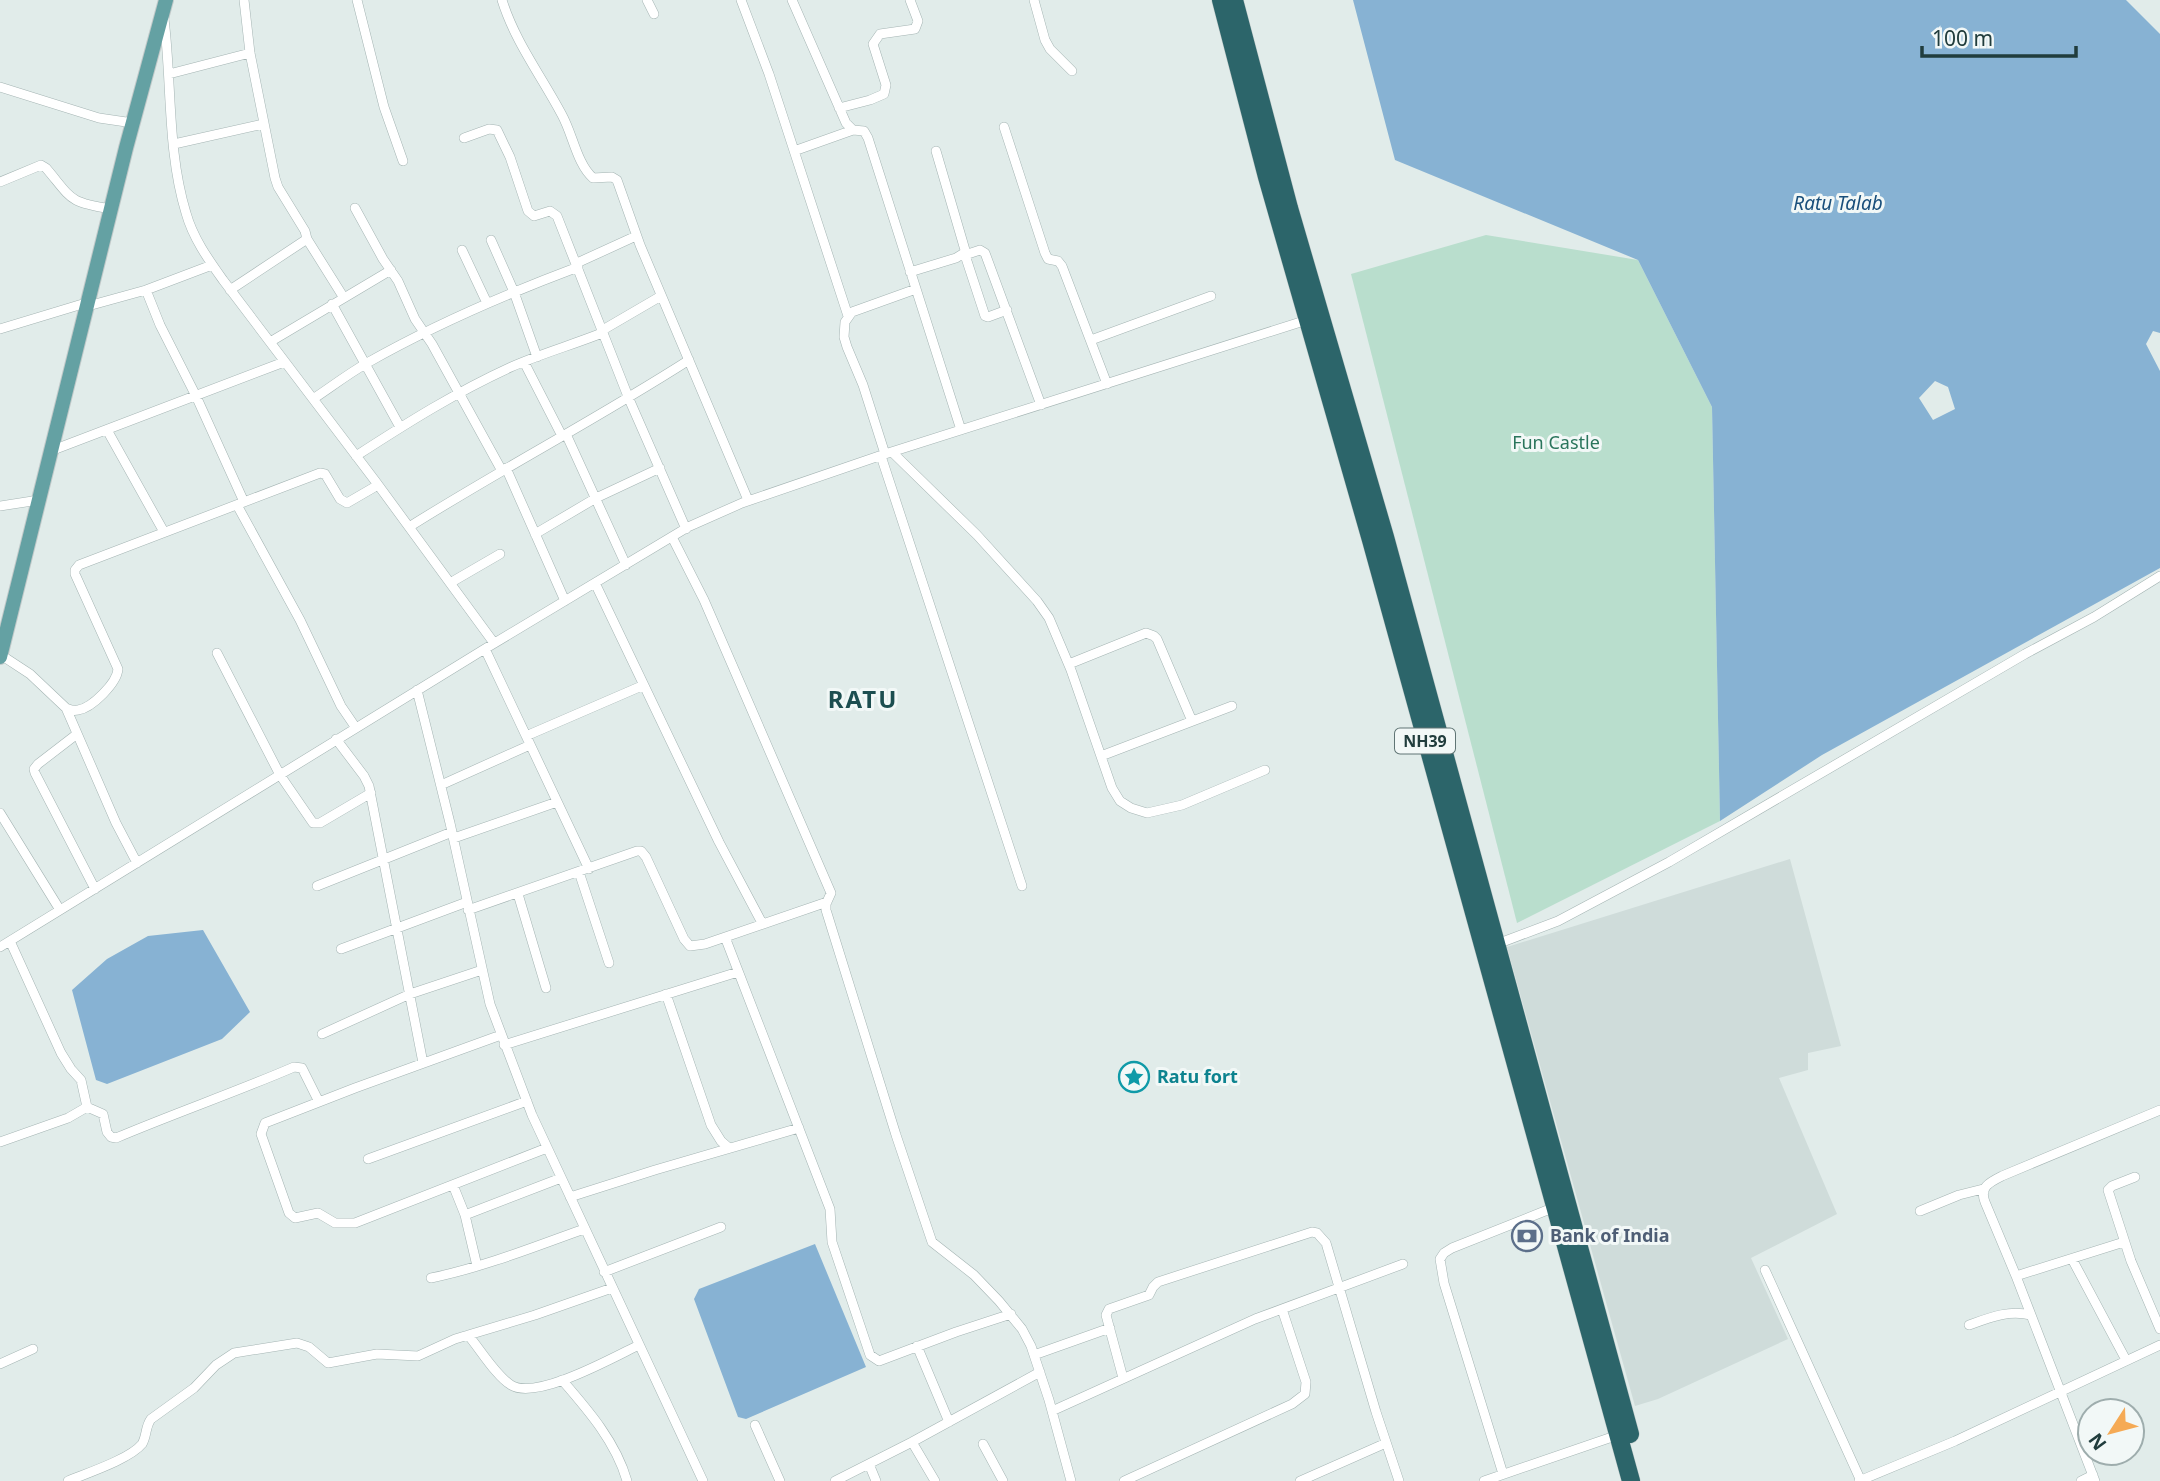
<svg xmlns="http://www.w3.org/2000/svg" width="2160" height="1481" viewBox="0 0 2160 1481" font-family="'Noto Sans',sans-serif">
	<rect width="100%" height="100%" fill="#e1ecea"/>
	<!-- built -->
	<path fill="#cfdcda" d="M 1790,859 L 1841,1046 L 1808,1053 L 1808,1070 L 1779,1078 L 1837,1214 L 1751,1258 L 1788,1339 L 1658,1399 L 1635,1406 L 1507,947 Z"/>
	<!-- green -->
	<path fill="#b9decd" d="M 1486,235 L 1638,260 L 1712,407 L 1720,821 L 1517,923 L 1351,274 Z"/>
	<!-- water -->
	<path fill="#87b2d3" fill-rule="evenodd" d="M 1353,0 L 2126,0 L 2160,34 L 2160,333 L 2153,331 L 2146,344 L 2160,371 L 2160,568 L 1822,755 L 1720,821 L 1712,407 L 1638,260 L 1395,160 ZM 1935,381 L 1948,387 L 1955,409 L 1933,420 L 1919,398 Z
		M 203,930 L 250,1012 L 222,1039 L 107,1084 L 96,1080 L 72,990 L 107,959 L 148,936 Z
		M 815,1244 L 866,1367 L 746,1419 L 738,1417 L 694,1299 L 699,1289 Z"/>
	<g fill="none" stroke-linecap="round" stroke-linejoin="round">
		<!-- street casing -->
		<g stroke="#a4b4b3" stroke-width="10">
			<path id="street" d="M 357,0 L 384,107 L 403,161
				M 502,0 C 515,42 542,77 562,115 C 573,135 577,164 593,178 L 612,177 L 617,180 L 640,245 L 748,500
				M 647,0 L 654,14
				M 741,0 L 769,74 L 848,316
				M 792,0 L 846,123 L 853,130 L 864,131 L 868,138 L 961,430
				M 1034,0 L 1045,40 L 1050,49 L 1072,71
				M 164,19 C 172,83 167,151 186,213 C 193,238 208,259 223,280 L 376,482 L 494,643
				M 169,74 L 250,53
				M 0,87 L 99,118 L 133,123
				M 839,108 L 870,100 L 884,94 L 886,85 L 873,44 L 880,34 L 915,29 L 918,21 L 910,0
				M 1004,127 L 1045,253 L 1048,259 L 1058,261 L 1062,266 L 1107,384
				M 464,138 L 489,129 L 497,130 L 510,157 L 528,211 L 534,216 L 550,211 L 557,216 L 629,399 L 686,529
				M 174,144 L 263,124
				M 794,151 L 853,130
				M 0,182 L 41,165 L 46,168 C 73,200 68,202 111,209
				M 355,208 L 383,259 L 398,281 L 415,319 L 432,344 L 502,471
				M 307,239 L 344,298
				M 491,240 L 514,292 L 537,357
				M 462,250 L 487,303
				M 965,255 L 985,316 L 988,317 L 1007,310
				M 962,256 L 980,250 L 985,253 L 1041,405
				M 577,263 L 636,236
				M 910,272 L 956,258 L 964,253 L 965,250 L 936,151
				M 146,290 L 160,325 L 196,396 L 244,502
				M 230,290 L 307,239 L 305,231 L 278,187 L 275,178 L 250,53 L 244,0
				M 332,304 L 400,427
				M 88,306 L 146,290 L 212,265
				M 0,329 L 89,302
				M 601,331 L 661,296
				M 1091,340 L 1211,296
				M 270,342 L 391,270
				M 524,362 L 562,436
				M 313,399 C 331,387 348,374 367,363 C 434,325 506,294 578,267
				M 107,430 L 164,532
				M 566,434 L 626,565
				M 53,450 L 284,362
				M 892,452 L 977,535 L 1037,601 L 1049,618 L 1071,670 L 1112,788 L 1120,801 L 1131,808 L 1147,813 L 1182,805 L 1265,770
				M 885,454 L 863,385 L 847,347 L 844,337 L 845,322 L 852,312 L 916,289
				M 356,456 C 407,423 456,392 511,367 C 540,354 572,345 602,333
				M 881,456 L 1022,886
				M 506,468 L 565,601
				M 237,505 L 300,620 L 341,706 L 356,728
				M 0,506 L 39,500
				M 409,527 C 501,469 597,419 689,360
				M 535,534 L 596,498 L 660,468
				M 672,537 L 704,600 L 831,893 L 826,904 L 826,910 L 896,1135 L 932,1242 L 974,1275 L 999,1301 L 1022,1329 L 1031,1346 L 1049,1400 L 1071,1481
				M 450,583 L 500,554
				M 595,583 L 719,842 L 762,923
				M 485,649 L 589,869
				M 217,653 L 280,775 L 313,823 L 320,823 L 371,793
				M 1,655 L 30,674 L 66,708 C 71,710 73,711 78,710 C 92,708 117,683 118,669 L 75,574 L 75,570 L 79,565 L 320,473 L 325,474 L 340,499 L 347,503 L 378,485
				M 1069,664 L 1146,633 L 1154,636 L 1157,639 L 1192,721
				M 417,690 L 450,823 L 490,1004 L 532,1115 L 703,1481
				M 66,708 L 116,823 L 137,863
				M 77,734 L 38,764 L 34,769 L 35,773 L 95,889
				M 526,736 L 644,685
				M 336,739 L 364,776 L 369,786 L 423,1063
				M 1101,756 L 1232,706
				M 441,785 L 530,745
				M 0,813 L 60,910
				M 454,838 L 557,802
				M 579,872 L 609,963
				M 317,886 L 452,832
				M 518,894 L 546,988
				M 468,910 L 637,851 L 641,851 L 646,857 L 684,939 L 690,946 L 705,944 L 827,902
				M 725,937 L 830,1209 L 832,1242 L 870,1355 L 879,1361 L 956,1332 L 1011,1314
				M 10,941 L 61,1053 L 71,1069 L 81,1080 L 87,1107 L 103,1114 L 107,1132 L 111,1137 L 116,1138 C 175,1113 236,1092 294,1067 L 302,1068 L 319,1102
				M 1497,944 L 1558,921 L 1669,862 L 2025,654 L 2094,617 L 2160,576
				M 0,947 L 483,650 L 688,527 L 742,503 L 885,454 L 1307,320
				M 341,949 L 467,902
				M 666,994 L 711,1125 L 721,1141 L 729,1148
				M 322,1034 L 410,994 L 482,970
				M 501,1035 L 355,1088 L 265,1123 L 261,1134 L 289,1213 L 295,1218 L 318,1213 L 335,1223 L 355,1223 L 547,1148
				M 504,1045 L 738,972
				M 0,1142 L 68,1118 L 87,1107
				M 368,1159 L 527,1101
				M 2135,1177 L 2112,1186 L 2108,1190 L 2131,1261 L 2160,1329
				M 453,1185 L 465,1215 L 477,1266
				M 570,1197 L 655,1170 L 799,1128
				M 1920,1211 L 1959,1195 L 1983,1189
				M 465,1215 L 561,1178
				M 2072,1259 L 2126,1360
				M 1765,1270 L 1861,1481
				M 604,1272 L 721,1227
				M 2016,1276 L 2124,1242
				M 431,1278 C 484,1267 534,1247 584,1229
				M 1969,1325 C 1991,1317 2008,1310 2031,1315
				M 468,1335 C 480,1349 496,1376 511,1385 C 536,1401 614,1357 639,1345
				M 917,1346 L 949,1422
				M 1034,1355 L 1110,1328
				M 0,1364 L 33,1349
				M 1123,1378 L 1106,1315 L 1109,1309 L 1149,1295 L 1153,1287 L 1158,1282 L 1312,1232 L 1317,1233 L 1326,1243 L 1376,1412 L 1399,1481
				M 562,1380 C 588,1410 616,1442 627,1481
				M 1052,1411 L 1255,1319 L 1403,1264
				M 755,1425 L 780,1481
				M 912,1442 L 935,1481
				M 983,1444 L 1003,1481
				M 869,1464 L 876,1481
				M 1503,1474 L 1444,1283 L 1440,1259 L 1444,1253 L 1452,1248 L 1555,1207
				M 68,1481 C 87,1473 130,1459 142,1444 C 147,1436 145,1427 151,1419 L 194,1388 L 216,1365 L 234,1353 L 297,1343 L 309,1347 L 328,1363 L 377,1354 L 418,1356 L 455,1339 L 535,1315 L 612,1288
				M 835,1481 L 912,1442 L 1040,1372
				M 1124,1481 L 1292,1404 L 1305,1394 L 1306,1382 L 1282,1309
				M 1300,1481 L 1386,1443
				M 1484,1481 L 1618,1435
				M 1859,1481 L 1955,1441 L 2160,1345
				M 2081,1481 L 2093,1475
				M 2095,1481 L 2016,1276 L 1985,1202 C 1979,1187 1990,1182 2002,1176 L 2160,1110"/>
		</g>
		<!-- primary casing -->
		<g stroke="#c1c9c9" stroke-width="16">
			<path id="primary" d="M 0,657 L 126,148 L 166,0"/>
		</g>
		<!-- highway casing -->
		<g stroke="#c1c9c9" stroke-width="19">
			<path id="highway" d="M 1221,0 L 1267,177 L 1371,540 L 1631,1481
				M 1234,0 L 1289,208 L 1385,537 L 1630,1434"/>
		</g>
		<!-- street -->
		<use href="#street" stroke="#fff" stroke-width="9"/>
		<!-- primary -->
		<use href="#primary" stroke="#64a1a3" stroke-width="14"/>
		<!-- highway -->
		<use href="#highway" stroke="#2c656a" stroke-width="18"/>
	</g>
	<!-- icons -->
	<defs>
		<g id="sight-ring" transform="scale(1.575)"><circle r="9.5" fill="#f2f8f7" stroke="#0f9aa8" stroke-width="1.5"/><path d="M0-6L1.8-2.2L6-1.7L2.9 1.2L3.7 5.4L0 3.3L-3.7 5.4L-2.9 1.2L-6-1.7L-1.8-2.2Z" fill="#0f9aa8"/></g>
		<g id="bank-ring" transform="scale(1.575)"><circle r="9.5" fill="#f2f8f7" stroke="#5c6f8a" stroke-width="1.5"/><path d="M-6-4H6V4H-6ZM0-2.3a2.3 2.3 0 1 0 0 4.6a2.3 2.3 0 1 0 0-4.6Z" fill="#5c6f8a"/></g>
	</defs>
	<g fill-rule="evenodd">
		<use href="#sight-ring" x="1134" y="1077"/>
		<use href="#bank-ring" x="1527" y="1236"/>
	</g>
	<g text-anchor="middle" stroke-width="6" stroke-linejoin="round" paint-order="stroke">
		<!-- shield labels -->
		<rect fill="#f2f8f7" stroke="#607575" stroke-width="2" x="1395" y="728.5" width="60" height="25" rx="5"/>
		<g font-size="16" font-weight="bold" fill="#213d3d">
			<text x="1425" y="747">NH39</text>
		</g>
		<!-- park labels -->
		<g font-size="18" fill="#2a755c" stroke="#f2f8f7">
			<text x="1556" y="449">Fun Castle</text>
		</g>
		<!-- culture labels -->
		<g font-size="18" font-weight="bold" fill="#0d838f" stroke="#f2f8f7" text-anchor="start">
			<text x="1157" y="1083">Ratu fort</text>
		</g>
		<!-- service labels -->
		<g font-size="18" font-weight="bold" fill="#4e5e75" stroke="#f2f8f7" text-anchor="start">
			<text x="1550" y="1242">Bank of India</text>
		</g>
		<!-- water labels -->
		<g font-size="19" font-style="italic" fill="#194f7b" stroke="#f2f8f7">
			<text x="1838" y="210">Ratu Talab</text>
		</g>
		<!-- district labels -->
		<g font-size="24" font-weight="bold" letter-spacing="2" fill="#1c4e50" stroke="#f2f8f7">
			<text x="863" y="708">RATU</text>
		</g>
	</g>
	<!-- north arrow -->
	<g transform="translate(2111 1432) rotate(234)"><circle r="33" fill="#f2f8f7" stroke="#9eadad" stroke-width="2"/>
	<path d="M0-5L12 26L0 18L-12 26Z" fill="#f5aa55"/>
	<text y="-10" font-size="19" font-weight="bold" text-anchor="middle" fill="#213d3d">N</text>
	</g>
	<!-- scale -->
	<path d="M1922 46v10h154v-10" fill="none" stroke="#213d3d" stroke-width="3.5"/>
	<text x="1932" y="46" font-size="21" fill="#213d3d" stroke="#f2f8f7" stroke-width="5" paint-order="stroke">100 m</text>
</svg>
